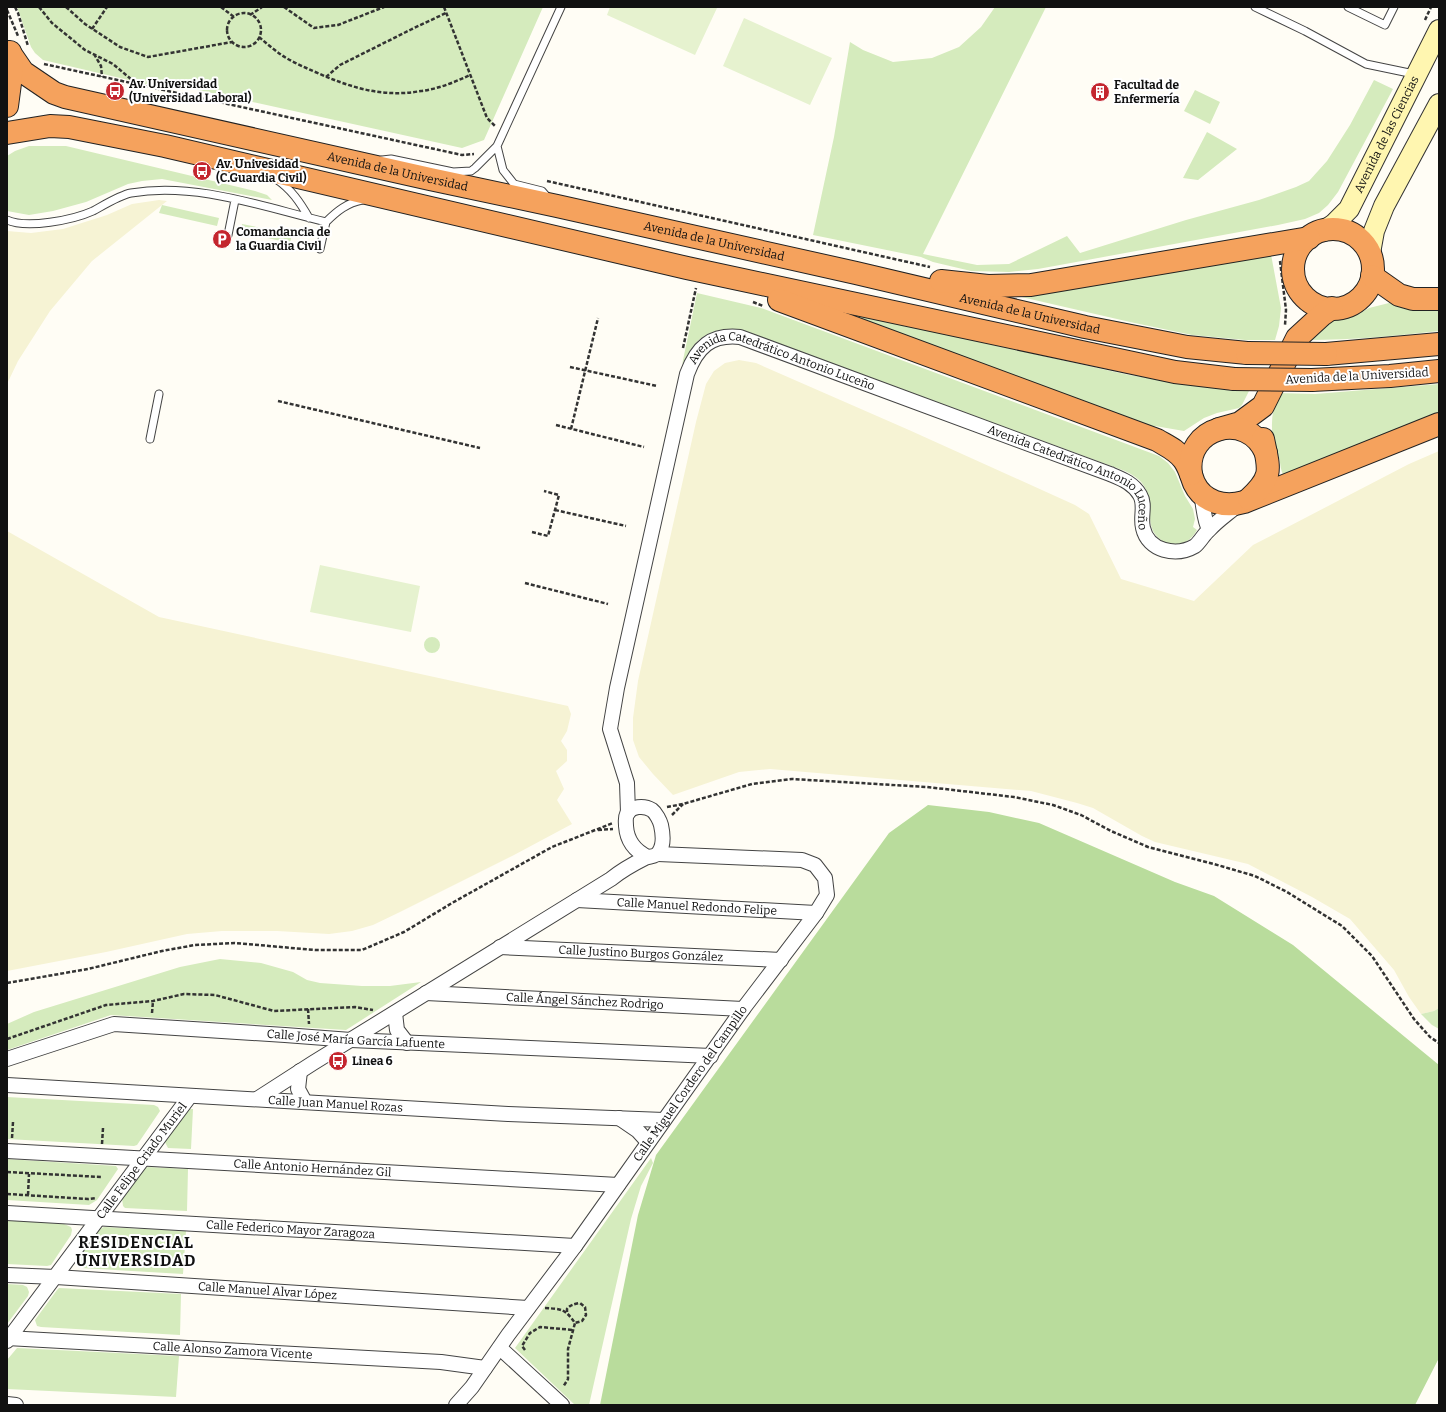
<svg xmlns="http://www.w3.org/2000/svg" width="1446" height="1412" viewBox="0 0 1446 1412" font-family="Bitter,serif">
	<rect width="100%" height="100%" fill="#fffdf5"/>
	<!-- farmland -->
	<path fill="#f6f3d4" d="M 159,200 L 167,201 L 92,261 L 50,311 L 18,361 L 7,384 L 7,231 L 31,233 L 63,229 L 107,215 L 132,204 Z
		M 739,360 L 756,363 L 909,430 L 1075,505 L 1089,514 L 1121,579 L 1194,601 L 1253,545 L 1409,464 L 1439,451 L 1439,1008 L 1434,1011 L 1421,1014 L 1409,997 L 1394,970 L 1350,919 L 1312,897 L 1248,864 L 1155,842 L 1142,836 L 1093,808 L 1077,803 L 1031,791 L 770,769 L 739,772 L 673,795 L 653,774 L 639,757 L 633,740 L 633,718 L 638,681 L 696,422 L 706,384 L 714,371 L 725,363 Z
		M 7,531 L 159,617 L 568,706 L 571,714 L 567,731 L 561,741 L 567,750 L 567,761 L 556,771 L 564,789 L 557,800 L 572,824 L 514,855 L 400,912 L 373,925 L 352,931 L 329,934 L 277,931 L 222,931 L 187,934 L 106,952 L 7,971 Z"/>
	<!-- green -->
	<path fill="#d5ebbd" d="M 17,7 L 543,7 L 484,140 L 462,148 L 157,81 L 146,84 L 43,60 L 35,53 L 31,47 Z
		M 995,7 L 1046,7 L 923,254 L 977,265 L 1009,264 L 1067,236 L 1080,253 L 1186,220 L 1259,200 L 1296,187 L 1309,181 L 1327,161 L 1350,125 L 1374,80 L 1393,89 L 1338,192 L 1328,205 L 1319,213 L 1305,219 L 1278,225 L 1038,269 L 1009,272 L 971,271 L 933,262 L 921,257 L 813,235 L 834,137 L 850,42 L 863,50 L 893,62 L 932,58 L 959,47 L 981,27 Z
		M 1195,90 L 1220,102 L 1210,124 L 1184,111 Z
		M 1207,132 L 1237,149 L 1198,180 L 1183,178 Z
		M 29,146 L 66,146 L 255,191 L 267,195 L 272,200 L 162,179 L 142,181 L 128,184 L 86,202 L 53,211 L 29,215 L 7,211 L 7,156 L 15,151 Z
		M 162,205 L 219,218 L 217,226 L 159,213 Z
		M 242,224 L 292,234 L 290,243 L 241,232 Z
		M 1270,249 L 1281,308 L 1279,326 L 1275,340 L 1245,340 L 1192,335 L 1130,322 L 1013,295 Z
		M 697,293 L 761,308 L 1159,456 L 1168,463 L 1175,472 L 1185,496 L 1193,509 L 1195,519 L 1193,527 L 1197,530 C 1192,539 1185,544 1175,545 C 1170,546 1165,544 1161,540 C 1142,526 1156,505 1144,486 C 1140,479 1133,475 1125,471 L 739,329 C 708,329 696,336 682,365 Z
		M 1389,303 L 1439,307 L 1439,331 C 1396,336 1352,340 1308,340 L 1330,321 L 1344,319 L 1360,313 L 1369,308 Z
		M 843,312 L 1129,375 L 1213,388 L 1249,391 L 1242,405 L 1239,408 L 1217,413 L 1204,418 L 1184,431 L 1155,426 L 1153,429 Z
		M 1439,384 L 1439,417 L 1284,476 C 1280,470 1281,465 1279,458 C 1278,453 1276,448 1274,443 C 1270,426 1272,410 1278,393 L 1315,394 Z
		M424 645a8 8 0 1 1 16 0a8 8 0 1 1-16 0Z
		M 220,959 L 261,963 L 293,972 L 307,980 L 320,983 L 362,986 L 390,986 L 421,982 L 346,1030 L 111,1015 L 7,1050 L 7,1024 L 34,1012 L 180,967 Z
		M 1439,1008 L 1439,1029 L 1432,1025 L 1421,1014 L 1434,1011 Z
		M 7,1097 L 154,1105 L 158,1107 L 160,1111 L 137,1145 L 134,1146 L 7,1139 Z
		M 187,1109 L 193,1109 L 191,1149 L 168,1148 L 165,1142 L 166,1138 Z
		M 651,1158 L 653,1163 L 641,1186 L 631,1219 L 589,1405 L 575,1405 L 515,1348 Z
		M 7,1159 L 116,1166 L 118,1169 L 97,1200 L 89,1205 L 7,1200 Z
		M 148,1167 L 188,1169 L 187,1211 L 125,1208 L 123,1206 L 122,1198 L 143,1169 Z
		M 7,1220 L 64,1224 L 71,1227 L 72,1230 L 71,1235 L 51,1265 L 47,1266 L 7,1264 Z
		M 104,1227 L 186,1231 L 183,1274 L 81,1268 L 79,1265 L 80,1257 L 100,1229 Z
		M 7,1284 L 23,1285 L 27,1287 L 29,1292 L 28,1296 L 7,1324 Z
		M 59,1288 L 181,1294 L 180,1335 L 41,1327 L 37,1326 L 35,1320 L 57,1290 Z
		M 17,1348 L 179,1356 L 176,1397 L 7,1389 L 7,1360 Z"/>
	<!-- forest -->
	<path fill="#b9dc9c" d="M 928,805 L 989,812 L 1039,823 L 1175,882 L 1214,896 L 1293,945 L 1439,1065 L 1439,1358 L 1415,1405 L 600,1405 L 638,1215 L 656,1155 L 889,833 Z"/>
	<!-- pitch -->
	<path fill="#e6f2cf" d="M 610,7 L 715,7 L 717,8 L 695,55 L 607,15 Z
		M 744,18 L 832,58 L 810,105 L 723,66 Z
		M 320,565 L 420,586 L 411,632 L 310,612 Z"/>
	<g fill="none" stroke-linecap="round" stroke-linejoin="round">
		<!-- lane casing -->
		<g stroke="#444" stroke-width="9">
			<path id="lane" d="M 1255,7 L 1305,31 L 1366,64 L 1414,74
				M 1348,7 L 1385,25 L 1394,7
				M 497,146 L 503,170 L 514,184 L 542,191 L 548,198
				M 382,160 L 391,159 L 453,172 L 471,171 L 475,168 L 497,146 L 561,7
				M 276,179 C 291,189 300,202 309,218
				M 7,220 C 27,229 73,220 93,211 C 104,205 120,195 131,193 C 197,182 263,207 326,222 L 320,249
				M 326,222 C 337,211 347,203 362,200
				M 228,235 L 235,200
				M 150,439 L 159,394"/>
		</g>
		<!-- street casing -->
		<g stroke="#444" stroke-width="16">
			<g id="street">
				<path d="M 1201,493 C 1203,502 1204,522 1209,529"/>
				<path id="s1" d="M 628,813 L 627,783 L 610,729 L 617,688 L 687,374 C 697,347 711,334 740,337 L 1110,474 C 1122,479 1133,483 1140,495 C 1146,505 1140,517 1143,528 C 1148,551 1176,557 1195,546 C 1200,542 1204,534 1209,530 C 1218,520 1229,513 1239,504"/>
				<path id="s2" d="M 577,900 L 816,913"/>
				<path id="s3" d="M 500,947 L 781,960"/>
				<path id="s4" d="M 426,993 L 743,1009"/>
				<path d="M 395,1013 L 397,1030 L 407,1043"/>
				<path id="s5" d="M 7,1059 L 114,1024 L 285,1035 L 351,1040 L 711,1056"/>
				<path d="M 300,1071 L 298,1089 L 305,1102"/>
				<path id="s6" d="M 7,1085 L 508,1114 L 664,1120"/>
				<path d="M 257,1099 L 313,1063 L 611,879 C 622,870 633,864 645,858 C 650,856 656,857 659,852 C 664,845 663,834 661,825 C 660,821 656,813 652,810 C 644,805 631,806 627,814 C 625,818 626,822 626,826 C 627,841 635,851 648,857"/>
				<path d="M 619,1118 L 638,1131 L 648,1142"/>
				<path id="s7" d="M 7,1151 L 618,1185"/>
				<path id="s8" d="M 7,1213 L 575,1246"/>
				<path id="s9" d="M 7,1275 L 56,1277 L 528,1308"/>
				<path id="s10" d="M 7,1338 L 441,1362 L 485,1368"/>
				<path id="s11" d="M 7,1341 L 190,1096"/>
				<path d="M 500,1348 L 562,1405"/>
				<path d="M 7,1404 L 16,1405"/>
				<path id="s12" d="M 456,1405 L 472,1387 L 508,1335 L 575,1246 L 743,1009 L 816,913 L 827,895 L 825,878 L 815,865 L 802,860 L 658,854"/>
			</g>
		</g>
		<!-- secondary casing -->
		<g stroke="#333" stroke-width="22">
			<g id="secondary">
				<path id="s13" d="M 1324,231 L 1334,224 L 1349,209 L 1439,30"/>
				<path d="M 1370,253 L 1374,231 L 1384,206 L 1439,104"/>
			</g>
		</g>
		<!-- highway casing -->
		<g stroke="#222" stroke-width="24">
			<g id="highway">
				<path id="s14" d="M 10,53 L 23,72 L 54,93 L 65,97 L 430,179 L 557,206 L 856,273 L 1085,327 L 1187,347 L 1247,353"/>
				<path d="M 7,106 L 12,68 L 10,52"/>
				<path d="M 7,133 L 50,126 L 69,127 L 165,146 L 687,268 L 1175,372 L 1234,379"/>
				<circle cx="1333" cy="269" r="40"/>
				<path d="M 1372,276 L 1399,295 L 1413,299 L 1439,299"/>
				<path d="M 941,281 L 988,286 L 1031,285 L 1309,238"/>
				<path d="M 779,300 L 1157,440 C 1167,446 1177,450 1184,460 C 1189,467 1191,475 1194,483 C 1203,502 1224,508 1244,502 L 1439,424"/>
				<path d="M 1326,354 L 1439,344"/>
				<path d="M 1312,380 L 1390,376 L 1439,371"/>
				<path d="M 1219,429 L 1240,423 L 1263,406 L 1297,338 L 1322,315 L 1332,308"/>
				<path d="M 1191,474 C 1184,427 1247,409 1266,453"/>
				<path d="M 1249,499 C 1274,476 1269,469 1263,439"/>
			</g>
		</g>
		<!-- path -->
		<path stroke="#333" stroke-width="2.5" stroke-dasharray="4 2" stroke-linecap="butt" d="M 15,7 L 18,13 L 28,46
			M 39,7 L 52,23 L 85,50 L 113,64 L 138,85
			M 66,7 L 85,24 L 120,47 L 148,57 L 232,42
			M 221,7 L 234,17
			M 284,7 L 314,28 L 338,25 L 384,7
			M 444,7 L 487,118 L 495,126
			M 7,10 L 18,36
			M227 30a17 17 0 1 1 34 0a17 17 0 1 1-34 0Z
			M 250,15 L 262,7
			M 1425,20 L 1431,7
			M 92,29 L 107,7
			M 259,37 C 266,43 273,49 280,54 C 290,61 302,66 313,71 C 349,87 381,98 421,91 C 438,89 455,82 470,75
			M 94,54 L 101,66 L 102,77
			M 44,64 L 462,155 L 474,154
			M 326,77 L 340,65 L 412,29 L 446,13
			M 547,181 L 930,267
			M 1280,261 L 1286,310 L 1285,325
			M 753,302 L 763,306
			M 683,348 L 696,288
			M 570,367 L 657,386
			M 278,401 L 480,448
			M 556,425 L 644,447
			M 571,429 L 598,318
			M 555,510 L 626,526
			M 532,532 L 548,536 L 559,495 L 544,491
			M 525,583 L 608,604
			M 667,807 L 683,804 L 752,784 L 792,779 L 927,787 L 1014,797 L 1053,805 L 1081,815 L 1111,831 L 1148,847 L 1214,864 L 1255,876 L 1287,892 L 1342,926 L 1372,956 L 1414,1019 L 1430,1037 L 1439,1043
			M 672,815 L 683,804
			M 598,830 L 613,829
			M 7,983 L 88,969 L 162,951 L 195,945 L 235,943 L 315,950 L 362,950 L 404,932 L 452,903 L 552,847 L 613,823
			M 308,1009 L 309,1024
			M 152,1013 L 153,1001
			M 7,1039 L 106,1005 L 153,1001 L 184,994 L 215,995 L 274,1011 L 355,1007 L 373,1010
			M 12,1138 L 13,1122
			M 102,1144 L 103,1128
			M 7,1172 L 101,1177
			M 7,1194 L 88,1199 L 96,1198
			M 28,1195 L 29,1174
			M 545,1308 C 562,1309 565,1309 575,1323 L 568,1349 L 568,1379 L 563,1387
			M 567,1312 L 567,1309 C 570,1305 574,1304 580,1303 L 585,1307 L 586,1315 L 582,1321 L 575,1323
			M 525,1350 L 522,1346 L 530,1333 L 540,1327 L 573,1330"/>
		<!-- lane -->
		<use href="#lane" stroke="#fff" stroke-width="7"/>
		<!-- street -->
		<use href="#street" stroke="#fff" stroke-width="14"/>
		<!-- secondary -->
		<use href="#secondary" stroke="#fff6b0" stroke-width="20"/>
		<!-- highway -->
		<use href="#highway" stroke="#f5a25d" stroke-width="22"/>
		<!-- highway-bridge casing -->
		<g stroke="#222" stroke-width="24" stroke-linecap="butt">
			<path id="highway-bridge" d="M 1247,353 L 1326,354
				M 1234,379 L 1312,380"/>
		</g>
		<!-- highway-bridge -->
		<use href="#highway-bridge" stroke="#f5a25d" stroke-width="22"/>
	</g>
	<!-- icons -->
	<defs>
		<g id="bus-disc" transform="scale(1)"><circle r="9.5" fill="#c4262e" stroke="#fff"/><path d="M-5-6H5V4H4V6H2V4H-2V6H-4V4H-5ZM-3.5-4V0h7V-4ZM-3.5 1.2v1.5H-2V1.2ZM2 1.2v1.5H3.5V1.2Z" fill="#fff"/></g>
		<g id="building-disc" transform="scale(1)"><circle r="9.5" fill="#c4262e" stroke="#fff"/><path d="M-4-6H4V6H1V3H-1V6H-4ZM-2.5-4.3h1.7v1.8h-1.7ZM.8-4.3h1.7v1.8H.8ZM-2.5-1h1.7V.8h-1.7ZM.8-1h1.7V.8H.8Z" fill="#fff"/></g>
		<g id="parking-disc" transform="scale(1)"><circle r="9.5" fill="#c4262e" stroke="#fff"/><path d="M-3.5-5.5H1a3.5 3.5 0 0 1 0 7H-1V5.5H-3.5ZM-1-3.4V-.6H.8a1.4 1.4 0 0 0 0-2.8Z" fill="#fff"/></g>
	</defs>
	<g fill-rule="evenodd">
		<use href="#bus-disc" x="115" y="91"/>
		<use href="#building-disc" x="1100" y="92"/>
		<use href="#bus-disc" x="202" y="171"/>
		<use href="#parking-disc" x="222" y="239"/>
		<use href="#bus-disc" x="338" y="1061"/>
	</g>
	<g text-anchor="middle" stroke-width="4" stroke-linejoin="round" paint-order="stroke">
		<!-- poi labels -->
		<g font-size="12" font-weight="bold" fill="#111" stroke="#fff" text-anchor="start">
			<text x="129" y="88">Av. Universidad<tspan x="129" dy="14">(Universidad Laboral)</tspan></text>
			<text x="1114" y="89">Facultad de<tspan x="1114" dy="14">Enfermería</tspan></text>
			<text x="216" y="168">Av. Univesidad<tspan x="216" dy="14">(C.Guardia Civil)</tspan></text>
			<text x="236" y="236">Comandancia de<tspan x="236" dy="14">la Guardia Civil</tspan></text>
			<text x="352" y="1065">Linea 6</text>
		</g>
		<!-- street labels -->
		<g font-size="12" fill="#111" stroke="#fff">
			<text dy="4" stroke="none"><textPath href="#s13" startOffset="117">Avenida de las Ciencias</textPath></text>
			<text dy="4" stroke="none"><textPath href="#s14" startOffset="413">Avenida de la Universidad</textPath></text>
			<text dy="4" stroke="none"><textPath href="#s14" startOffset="737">Avenida de la Universidad</textPath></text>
			<text dy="4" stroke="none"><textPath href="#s14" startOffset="1061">Avenida de la Universidad</textPath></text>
			<text transform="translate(1357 376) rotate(-3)" y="4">Avenida de la Universidad</text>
			<text dy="4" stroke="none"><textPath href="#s1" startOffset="563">Avenida Catedrático Antonio Luceño</textPath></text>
			<text dy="4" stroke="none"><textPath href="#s1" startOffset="887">Avenida Catedrático Antonio Luceño</textPath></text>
			<text dy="4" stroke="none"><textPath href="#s2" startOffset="120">Calle Manuel Redondo Felipe</textPath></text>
			<text dy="4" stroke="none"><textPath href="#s3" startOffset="141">Calle Justino Burgos González</textPath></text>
			<text dy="4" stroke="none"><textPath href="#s4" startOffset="159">Calle Ángel Sánchez Rodrigo</textPath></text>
			<text dy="4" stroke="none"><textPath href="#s5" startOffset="355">Calle José María García Lafuente</textPath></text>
			<text dy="4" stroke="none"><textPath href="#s12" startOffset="398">Calle Miguel Cordero del Campillo</textPath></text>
			<text dy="4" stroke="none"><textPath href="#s6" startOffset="329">Calle Juan Manuel Rozas</textPath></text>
			<text dy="4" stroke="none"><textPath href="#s11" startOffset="225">Calle Felipe Criado Muriel</textPath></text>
			<text dy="4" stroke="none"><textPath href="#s7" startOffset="306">Calle Antonio Hernández Gil</textPath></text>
			<text dy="4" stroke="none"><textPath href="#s8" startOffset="284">Calle Federico Mayor Zaragoza</textPath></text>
			<text dy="4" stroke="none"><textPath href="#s9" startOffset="261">Calle Manuel Alvar López</textPath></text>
			<text dy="4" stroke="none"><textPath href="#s10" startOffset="226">Calle Alonso Zamora Vicente</textPath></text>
		</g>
		<!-- district labels -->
		<g font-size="16" font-weight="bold" letter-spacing="1" fill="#111" stroke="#fff">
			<text x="136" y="1248">RESIDENCIAL<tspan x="136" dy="18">UNIVERSIDAD</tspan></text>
		</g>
	</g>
	<!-- border -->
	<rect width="1446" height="1412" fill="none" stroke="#111111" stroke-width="16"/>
</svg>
